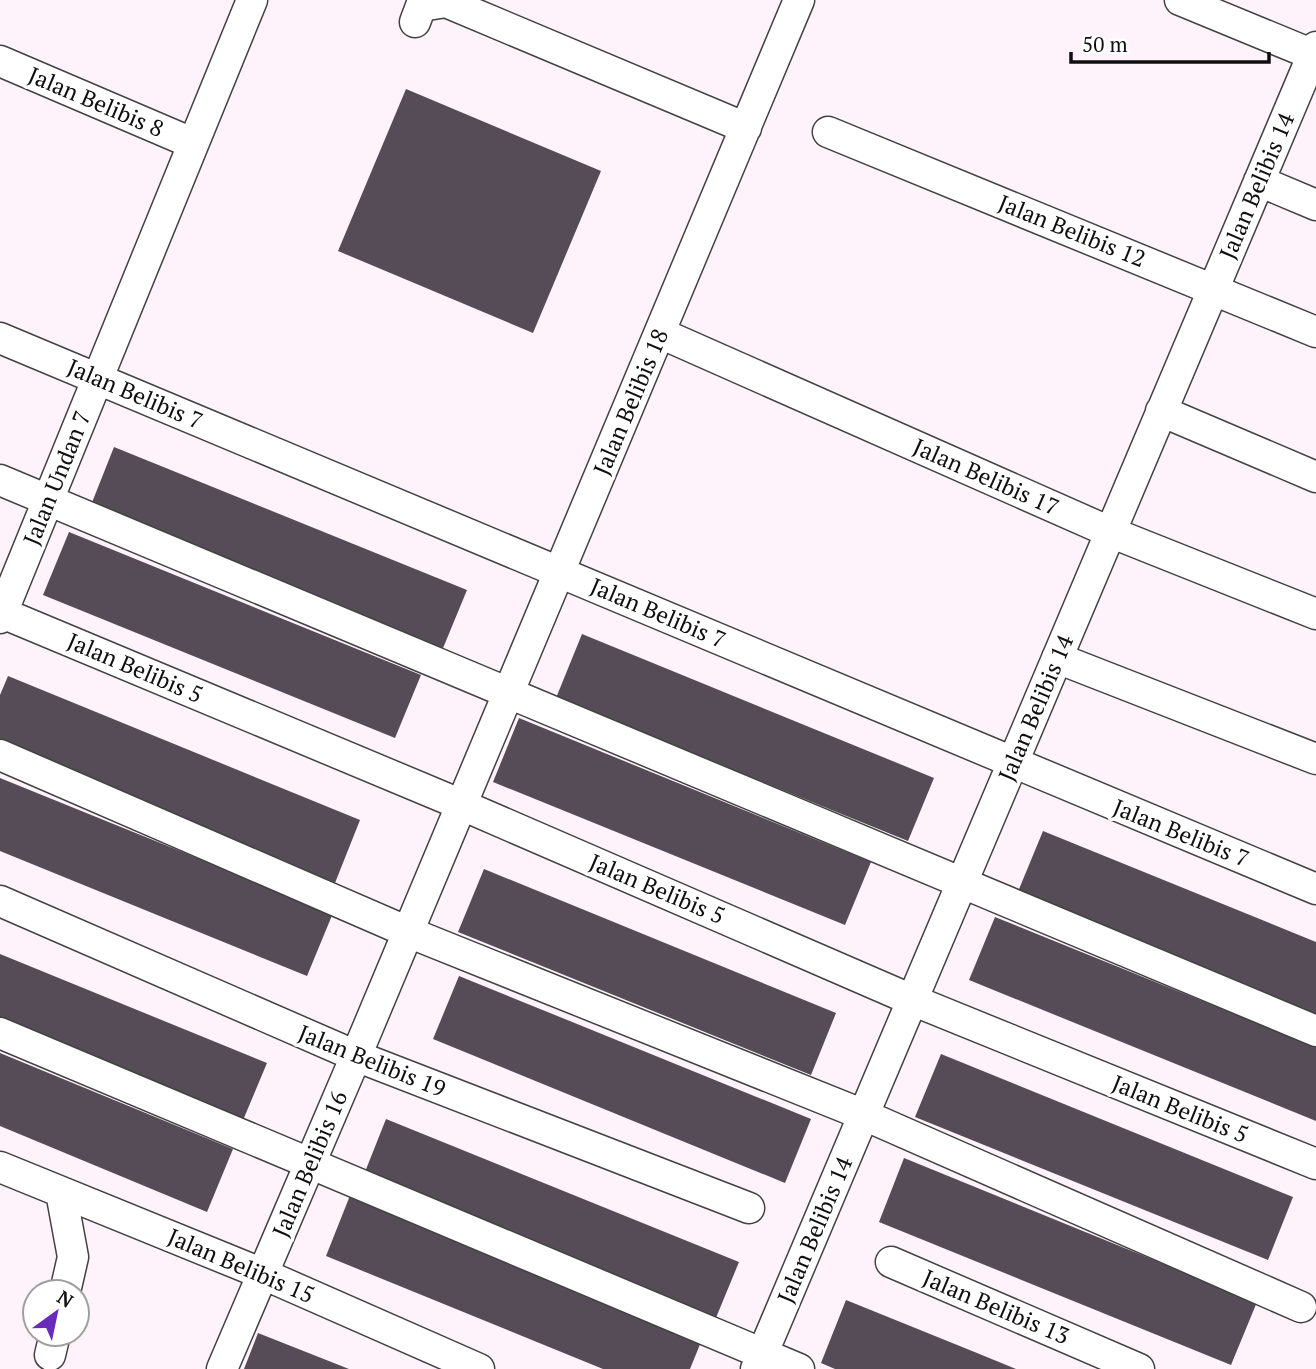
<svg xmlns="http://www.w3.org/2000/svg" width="1316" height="1369" viewBox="0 0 1316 1369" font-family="'PT Serif',serif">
	<rect width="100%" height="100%" fill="#fef2fb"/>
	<!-- building -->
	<path fill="#564c57" d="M 406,89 L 601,171 L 533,333 L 338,251 Z
		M 114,447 L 467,590 L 441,653 L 89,510 Z
		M 69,532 L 421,675 L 395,738 L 43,595 Z
		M 582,634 L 934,778 L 908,841 L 556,698 Z
		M 8,676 L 360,820 L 335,883 L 0,747 L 0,695 Z
		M 519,718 L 871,862 L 845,925 L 493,782 Z
		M 0,778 L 333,913 L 307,976 L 0,851 Z
		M 1043,831 L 1316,942 L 1316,1016 L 1017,894 Z
		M 484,869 L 836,1013 L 811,1075 L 458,932 Z
		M 995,917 L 1316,1047 L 1316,1121 L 969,980 Z
		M 0,954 L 267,1063 L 241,1125 L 0,1027 Z
		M 459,976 L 811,1119 L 785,1183 L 433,1039 Z
		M 0,1053 L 233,1149 L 207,1212 L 0,1126 Z
		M 941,1054 L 1293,1197 L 1268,1260 L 915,1117 Z
		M 386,1119 L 739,1262 L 713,1325 L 361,1182 Z
		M 904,1158 L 1257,1302 L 1231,1365 L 879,1222 Z
		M 351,1193 L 703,1337 L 690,1369 L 603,1369 L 326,1256 Z
		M 846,1300 L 977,1353 L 1016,1369 L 835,1369 L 821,1363 Z
		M 258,1333 L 349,1369 L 244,1369 Z"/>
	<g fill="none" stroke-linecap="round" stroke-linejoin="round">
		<!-- minor casing -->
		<g stroke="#424242" stroke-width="33">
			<path id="minor" d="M 1180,0 L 1316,56
				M 415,22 L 421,6 L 446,2 L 746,128
				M 0,61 L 192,143
				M 828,132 L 1316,332
				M 1259,181 L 1316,205
				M 660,333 L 1110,532 L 1316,614
				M 0,338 L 1316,889
				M 1161,411 L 1316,477
				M 0,480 L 1316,1031
				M 0,612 L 462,805 L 912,1000 L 1316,1164
				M 0,618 L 252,0
				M 1057,658 L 1316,759
				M 0,755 L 408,932 L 864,1115 L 1301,1307
				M 0,901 L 356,1056 L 749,1208
				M 0,1033 L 799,1369
				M 0,1167 L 263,1274 L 479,1369
				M 61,1192 L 73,1257 L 65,1292
				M 891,1262 L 1139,1369
				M 50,1355 L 55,1334
				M 222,1369 L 356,1056 L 799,0
				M 756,1369 L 1316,47"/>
		</g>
		<!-- minor -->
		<use href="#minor" stroke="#fff" stroke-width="30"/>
	</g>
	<g text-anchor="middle" stroke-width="7" stroke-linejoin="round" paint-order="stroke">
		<!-- street labels -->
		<g font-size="23" fill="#0f0f0f" stroke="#fff">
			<text transform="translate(96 102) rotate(23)" y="8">Jalan Belibis 8</text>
			<text transform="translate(1257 186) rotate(-67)" y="8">Jalan Belibis 14</text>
			<text transform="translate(1072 231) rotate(22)" y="8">Jalan Belibis 12</text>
			<text transform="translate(135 394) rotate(23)" y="8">Jalan Belibis 7</text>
			<text transform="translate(631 402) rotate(-67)" y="8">Jalan Belibis 18</text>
			<text transform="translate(986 477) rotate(24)" y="8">Jalan Belibis 17</text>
			<text transform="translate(57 478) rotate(-68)" y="8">Jalan Undan 7</text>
			<text transform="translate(658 613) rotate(23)" y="8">Jalan Belibis 7</text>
			<text transform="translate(135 668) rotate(23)" y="8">Jalan Belibis 5</text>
			<text transform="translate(1036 708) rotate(-67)" y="8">Jalan Belibis 14</text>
			<text transform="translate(1181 833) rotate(22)" y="8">Jalan Belibis 7</text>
			<text transform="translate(657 889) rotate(23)" y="8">Jalan Belibis 5</text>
			<text transform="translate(372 1061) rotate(22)" y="8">Jalan Belibis 19</text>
			<text transform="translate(1180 1109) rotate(22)" y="8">Jalan Belibis 5</text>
			<text transform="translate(310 1164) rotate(-67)" y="8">Jalan Belibis 16</text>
			<text transform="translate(815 1230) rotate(-67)" y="8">Jalan Belibis 14</text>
			<text transform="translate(241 1266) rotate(23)" y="8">Jalan Belibis 15</text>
			<text transform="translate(996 1307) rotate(23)" y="8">Jalan Belibis 13</text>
		</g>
	</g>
	<!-- north arrow -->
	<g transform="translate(56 1313) rotate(33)"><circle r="33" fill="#ffffff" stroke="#9f9f9f" stroke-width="2"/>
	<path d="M0-5L12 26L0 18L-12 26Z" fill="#682bbb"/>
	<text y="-10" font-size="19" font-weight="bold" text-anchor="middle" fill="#0f0f0f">N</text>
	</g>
	<!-- scale -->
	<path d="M1071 52v10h198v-10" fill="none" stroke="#0f0f0f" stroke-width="3.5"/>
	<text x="1082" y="52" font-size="21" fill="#0f0f0f" stroke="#ffffff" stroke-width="5" paint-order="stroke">50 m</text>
</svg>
